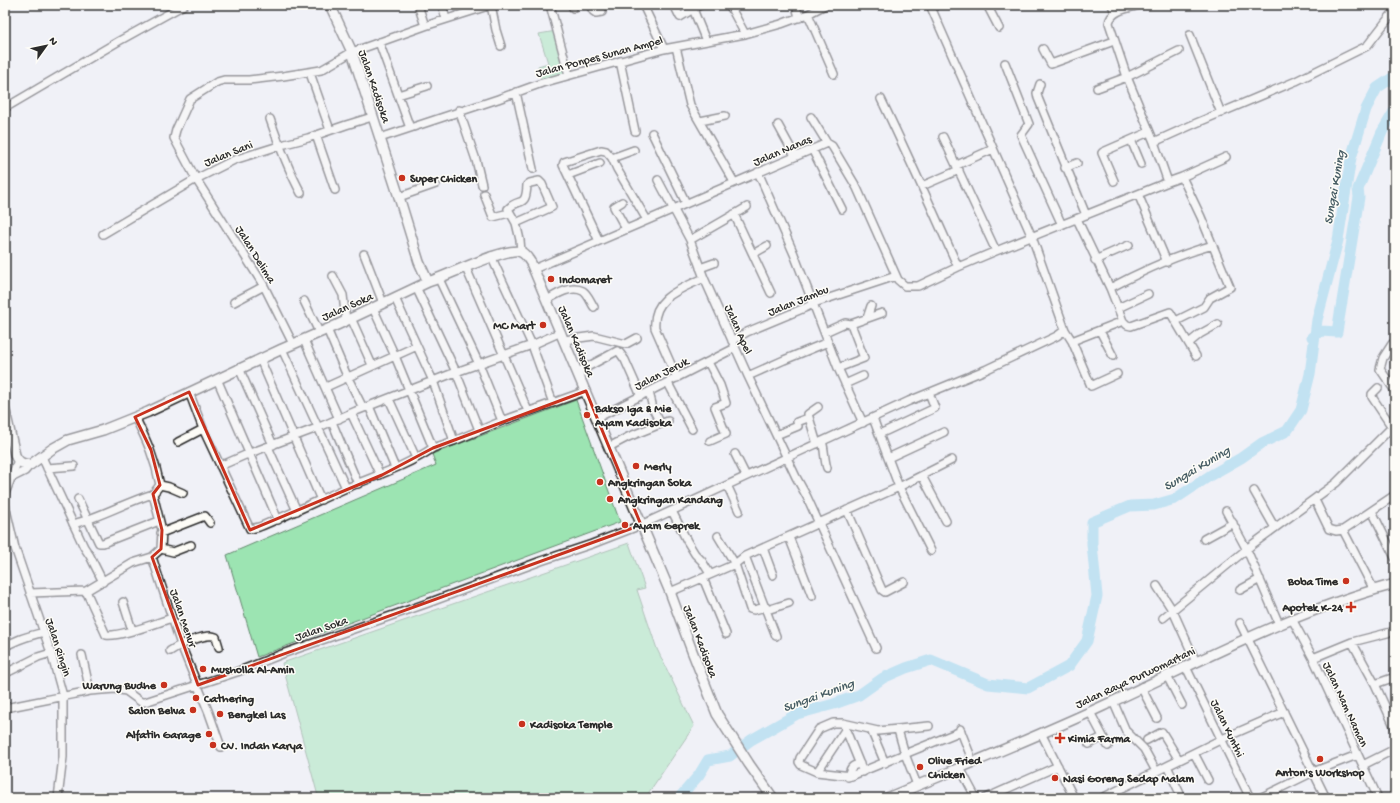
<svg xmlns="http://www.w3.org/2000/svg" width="1400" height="803" viewBox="0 0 1400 803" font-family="'Gochi Hand',sans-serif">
	<rect width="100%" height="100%" fill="#f0f1f7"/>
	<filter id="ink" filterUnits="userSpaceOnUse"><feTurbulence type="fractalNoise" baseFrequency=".025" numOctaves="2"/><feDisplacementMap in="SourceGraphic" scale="8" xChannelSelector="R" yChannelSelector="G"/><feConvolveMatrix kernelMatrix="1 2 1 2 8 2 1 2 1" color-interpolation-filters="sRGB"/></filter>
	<g filter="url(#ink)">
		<!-- green -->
		<path fill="#9ce4b2" stroke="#64886e" d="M 556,31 L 569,75 L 542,83 L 538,66 L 548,63 L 539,34 Z
			M 576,400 L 620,522 L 257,657 L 227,555 L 436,465 L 432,454 Z
			M 629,543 L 645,588 L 637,590 L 657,649 L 694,726 L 645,798 L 320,798 L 318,796 L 282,663 Z"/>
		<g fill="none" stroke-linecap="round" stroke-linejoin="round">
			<!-- river -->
			<path stroke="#89d1ea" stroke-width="11" d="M 1312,337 L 1321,331 L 1337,332 L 1359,197 L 1358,189 L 1382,132 L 1395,110
				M 679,798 L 699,775 L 708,760 L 730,756 L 751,740 L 797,714 L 834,704 L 859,695 L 883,678 L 906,668 L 931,660 L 988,684 L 1028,688 L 1069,666 L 1087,641 L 1097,596 L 1092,544 L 1092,522 L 1130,506 L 1154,505 L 1175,499 L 1211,475 L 1241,458 L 1262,443 L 1287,431 L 1301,410 L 1310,374 L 1317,320 L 1338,240 L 1351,158 L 1366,109 L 1377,88 L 1395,76"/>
			<!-- minor casing -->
			<g stroke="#2b2b2b" stroke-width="10">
				<path id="minor" d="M 418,5 L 425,26
					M 442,5 L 446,19
					M 491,5 L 496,30 L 501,46
					M 550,5 L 569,75
					M 572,5 L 573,8
					M 590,5 L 593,11 L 596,13 L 602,12
					M 643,5 L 664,49
					M 674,5 L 680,17 L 700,5
					M 796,5 L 799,18
					M 987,5 L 999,28
					M 1112,5 L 1115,12
					M 1140,5 C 1129,8 1111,10 1109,23 L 1127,77 L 1154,142
					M 731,8 L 745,34
					M 693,9 L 706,41
					M 808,14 L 834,74
					M 1190,35 L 1221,113
					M 379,42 L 410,128
					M 676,47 L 690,105 L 734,182
					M 1043,49 L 1051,64 L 1114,41
					M 620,61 L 635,131
					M 1005,63 L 1029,124 L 1021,135 L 1062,225
					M 310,73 L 330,130
					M 1040,84 L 1037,93 L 1038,98 L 1086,215
					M 1097,88 L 1127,77 L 1179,51
					M 516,92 L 533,169
					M 398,95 L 427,86
					M 881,99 C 908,155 933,211 958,267
					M 5,108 L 119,41 L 184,5
					M 459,110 L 476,160 L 482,185
					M 811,117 L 827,143
					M 270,119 C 279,145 288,169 301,193
					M 700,121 L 725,116
					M 778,125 L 795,156
					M 652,133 L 686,203
					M 316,135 L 335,190
					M 943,137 L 996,251
					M 380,138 L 498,99 L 542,83 L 664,49 L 745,34 L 781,24 L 808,14 L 825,5
					M 1131,140 L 1141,164
					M 812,149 L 842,209
					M 612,158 L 634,150
					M 957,165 L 993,149
					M 1065,168 L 1077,163
					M 758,172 L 794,254 L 838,368 L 863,423
					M 568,175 L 600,163
					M 658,180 L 690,240 L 704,278 L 748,376 L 796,477 L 807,497 L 876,648
					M 1114,181 L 1102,153 L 1103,152 L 1149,132
					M 1168,182 L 1182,177 L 1226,157
					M 922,186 L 959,170
					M 484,194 L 493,217 L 509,213
					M 1138,194 L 1167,262
					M 399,197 L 436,184
					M 622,202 L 614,207 L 626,229
					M 734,214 L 771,293
					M 1077,219 L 1110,288 L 1123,321 L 1127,325 L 1131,326 L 1170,312 L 1196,356
					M 516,223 L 552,207 L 542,184 L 539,181 L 530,183 L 527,185 C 526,209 519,197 508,209 L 516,223 L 520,240 L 521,251
					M 103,234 L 196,179 L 234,160 L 285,144 L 308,138 L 346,125 L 372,117
					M 690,240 L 747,207
					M 599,241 L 563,165 L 564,162 L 601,150 L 606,151 L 612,158 L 617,169 L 647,220
					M 364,254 L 383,303
					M 753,254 L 767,246
					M 491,256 L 532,345 L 553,403
					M 1095,260 L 1129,245
					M 466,268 L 528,411
					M 700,268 L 714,263
					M 534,269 L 827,143 L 832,146 L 857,188 L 898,280 L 905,286 L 918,286 L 958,267 L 996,251 L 1168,182 L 1154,142 L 1194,124 L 1296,81 L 1367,46 L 1395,10
					M 333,276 L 343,295 L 346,321
					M 439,279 L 479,364 L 502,421
					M 416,287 L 456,372 L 479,430
					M 1110,288 C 1142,271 1177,255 1213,245
					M 395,298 L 433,381 L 454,441
					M 547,300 C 557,294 571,285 583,291 C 588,294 591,303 594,307
					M 304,301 L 319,332
					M 234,302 L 264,286
					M 1118,308 L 1148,294
					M 351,318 L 372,365
					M 867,318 L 871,306
					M 1176,321 L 1204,307 L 1210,298 L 1230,287 L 1201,217 L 1182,177
					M 327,329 L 347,376 L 363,408
					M 1065,330 L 1072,341 L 1091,386 L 1117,374
					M 1100,331 L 1113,356
					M 825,332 L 845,323 L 851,324 L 882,313
					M 304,340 L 339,419
					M 564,340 L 594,336 L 626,344 L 637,338
					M 732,341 L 747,332 L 807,307 L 814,303 L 896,276
					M 1072,341 L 1123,321
					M 1189,343 L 1200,334 L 1218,324
					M 293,344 L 264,286 L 196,179 L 174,138 L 176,130 L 190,99 L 217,82 L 224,80 L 249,80 L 283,76 L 321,70 L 352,52 L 425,26 L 491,5
					M 1392,344 L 1383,358 L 1380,369 L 1395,391
					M 282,349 L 346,488
					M 620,353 L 625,360 L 641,396
					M 260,359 L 321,500
					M 708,362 L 720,385 L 726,403 L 715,407 L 726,434 L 710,441
					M 239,368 L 273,445
					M 838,368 L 864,358 L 851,324
					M 578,372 L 617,351
					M 748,376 L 784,360 L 828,342
					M 677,378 L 655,328 C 652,297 681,289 704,278
					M 217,379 L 278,520
					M 668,383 L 692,429
					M 845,384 L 863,376
					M 326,387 L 417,346
					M 1378,388 L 1372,394 L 1372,397 L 1392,427
					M 189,392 L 203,429 L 250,529 L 259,527 C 288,515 315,502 344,489 C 374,476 405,467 433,448 L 395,356 L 373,308
					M 649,392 L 652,404 L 652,407 L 661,424
					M 389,399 L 416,458
					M 369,406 L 395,468
					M 351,413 L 380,475
					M 597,418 L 735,348
					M 873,418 L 879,434 L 886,431 L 935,408 L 929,393
					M 332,422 L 358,484
					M 879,434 L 888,458
					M 776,435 L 798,426 L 797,422 L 808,418
					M 822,441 C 825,450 824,459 827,468
					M 178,442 L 203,429
					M 817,444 L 808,414 L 818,407
					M 268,447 L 297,511
					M 609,447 L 628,437 L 668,421
					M 433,448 L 454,441 L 502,421 L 586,391
					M 735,454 L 746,476
					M 42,457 L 84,547 L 90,556 L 103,582
					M 220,466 L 250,453 L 317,428 L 356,411 L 456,372 L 532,345 L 561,332
					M 47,468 L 74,466
					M 922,476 L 946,521
					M 11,478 L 25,471 L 30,465
					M 160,485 L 169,487 L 183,493
					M 727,485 L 739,511
					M 1254,491 L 1275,528
					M 5,494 L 18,460
					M 78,499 L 99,543 L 103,543 L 159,521
					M 1315,500 L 1329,529 L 1336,531 L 1343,530
					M 5,505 L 15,548 L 51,653 L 63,696 L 63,757 L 58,798
					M 847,510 L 882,590 L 885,592 L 904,582
					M 672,511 L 687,541 L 695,554 L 702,561 L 710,574
					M 1226,511 L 1247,550 L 1279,624
					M 1372,511 L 1395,558
					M 73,524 C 101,517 126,502 153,494
					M 161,533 L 202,517 L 205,516 L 210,523
					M 718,536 L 735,564 L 750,609 L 754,610 L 766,607
					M 789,537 L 812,596
					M 1204,539 L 1233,523
					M 763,548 L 773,575
					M 161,549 L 173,552 L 191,545
					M 931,551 L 899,487 L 888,458 L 944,432
					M 745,556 L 776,636
					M 152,557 L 181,645 L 209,713 L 221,747
					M 703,578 L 726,634
					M 1157,586 L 1173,611 L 1196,662
					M 1240,590 L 1260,579
					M 1374,590 L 1343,530 L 1395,495
					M 86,591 L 106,635 C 121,637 156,623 172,618
					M 670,592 L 735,564 L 745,556 L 899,487 L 952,460
					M 30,593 L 86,591 L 133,563 L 152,557 L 161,549 L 162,530 L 153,494 L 160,485 C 155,459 147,441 135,417
					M 123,602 L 132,630
					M 767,610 L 789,603
					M 1163,618 L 1253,544 L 1336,483 L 1395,424
					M 1292,619 L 1313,658 L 1378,798
					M 1240,623 L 1326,798
					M 1352,642 L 1375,684 L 1395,728
					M 5,647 C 16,639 30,636 44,632
					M 170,651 C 179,645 207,632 216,637 L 219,647
					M 82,655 L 90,691
					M 1313,658 L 1352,642 L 1395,631
					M 1186,667 L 1250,798
					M 5,670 L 8,672 L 38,657 L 51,653
					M 1167,676 L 1182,705
					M 1375,684 L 1395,677
					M 1141,687 L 1157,718
					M 1113,701 L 1126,731 L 1144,749 L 1156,771
					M 5,708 L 90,691 L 115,689 L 126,691 L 141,702 L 145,702 L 237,672 L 282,654 L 428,603 L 541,561 L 592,544 L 641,525 L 909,401 L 985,370 L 1057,336 L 1065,330 L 1032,237 L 930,5
					M 1090,712 L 1108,746
					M 843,723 L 863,772
					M 929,726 L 878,731 L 843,723 L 833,723 L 819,729 L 800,758 L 799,762 L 801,765 L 817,772 L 851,776 L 961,731
					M 960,729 L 973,762
					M 871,730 L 885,763
					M 898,730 L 905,754 L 917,785
					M 1041,733 L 1074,798
					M 1147,740 L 1162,732 L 1179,760
					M 1089,744 L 1103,737
					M 1194,753 L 1208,780
					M 1363,765 L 1395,749
					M 1167,766 L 1182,798
					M 960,768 L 976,798
					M 817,772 L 845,730
					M 848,777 C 850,769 851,765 860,764
					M 986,798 L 1058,766
					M 1102,798 L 1222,739 L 1284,712
					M 1260,798 L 1313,772 L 1357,755"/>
			</g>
			<!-- tertiary casing -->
			<g stroke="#2b2b2b" stroke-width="12">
				<path id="tertiary" d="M 330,5 L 352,52 L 399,197 L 419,262 L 428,282 C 445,277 509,245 521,252 C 526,254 528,259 531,263 L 670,592 L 692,651 L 717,714 L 749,764 L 773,798
					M 5,411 L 15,455 C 18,462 22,464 30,465 L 52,449 L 68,440 L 103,430 L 148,412 L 282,349 L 337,325 L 428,282
					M 887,798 C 959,768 1032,739 1103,706 C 1199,662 1293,611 1395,584"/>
			</g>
			<!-- minor -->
			<use href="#minor" stroke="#fdfcf7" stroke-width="7"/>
			<!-- tertiary -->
			<use href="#tertiary" stroke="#fdfcf7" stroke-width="9"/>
		</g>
	</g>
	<!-- marked area -->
	<path d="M0 0H1400V803H0ZM 586,391 L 641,525 L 198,685 L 152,557 L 161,549 L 162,530 L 153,494 L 160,485 L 151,450 L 135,417 L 189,392 L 250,530 L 382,475 L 433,448 Z" fill="#f0f1f7" fill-opacity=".55" fill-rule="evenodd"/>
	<path fill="none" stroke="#c8321e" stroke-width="3" stroke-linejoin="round" d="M 586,391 L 641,525 L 198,685 L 152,557 L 161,549 L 162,530 L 153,494 L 160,485 L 151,450 L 135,417 L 189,392 L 250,530 L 382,475 L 433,448 Z"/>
	<!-- markers -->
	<g fill="#c8321e" stroke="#fdfcf7" stroke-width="1.5">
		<circle cx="402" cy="178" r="4"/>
		<circle cx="551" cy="279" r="4"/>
		<circle cx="543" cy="325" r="4"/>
		<circle cx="587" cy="415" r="4"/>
		<circle cx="636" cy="466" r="4"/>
		<circle cx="600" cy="482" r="4"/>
		<circle cx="610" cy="499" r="4"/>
		<circle cx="625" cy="525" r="4"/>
		<circle cx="1346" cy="581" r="4"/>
		<path d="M1349 601h4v4h4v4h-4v4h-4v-4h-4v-4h4z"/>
		<circle cx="203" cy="669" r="4"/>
		<circle cx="164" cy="685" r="4"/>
		<circle cx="196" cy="698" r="4"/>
		<circle cx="193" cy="710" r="4"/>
		<circle cx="220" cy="714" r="4"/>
		<circle cx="522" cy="724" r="4"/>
		<circle cx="209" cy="734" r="4"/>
		<path d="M1058 732h4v4h4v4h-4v4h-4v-4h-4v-4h4z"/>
		<circle cx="213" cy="745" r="4"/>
		<circle cx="1320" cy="759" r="4"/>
		<circle cx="920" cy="767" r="4"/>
		<circle cx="1055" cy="778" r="4"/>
	</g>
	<g text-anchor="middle" stroke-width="3" stroke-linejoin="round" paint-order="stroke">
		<!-- street labels -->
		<g font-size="12" fill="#2b2b2b" stroke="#fdfcf7">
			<text transform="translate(599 56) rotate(-15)" y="4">Jalan Ponpes Sunan Ampel</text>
			<text transform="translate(375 86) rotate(71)" y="4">Jalan Kadisoka</text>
			<text transform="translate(782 150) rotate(-23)" y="4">Jalan Nanas</text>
			<text transform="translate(228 153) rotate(-22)" y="4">Jalan Sani</text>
			<text transform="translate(256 254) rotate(58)" y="4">Jalan Delima</text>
			<text transform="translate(798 300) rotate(-22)" y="4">Jalan Jambu</text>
			<text transform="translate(347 306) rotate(-24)" y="4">Jalan Soka</text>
			<text transform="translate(739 329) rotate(66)" y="4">Jalan Apel</text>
			<text transform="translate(577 341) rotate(67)" y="4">Jalan Kadisoka</text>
			<text transform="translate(661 373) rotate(-27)" y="4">Jalan Jeruk</text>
			<text transform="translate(184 618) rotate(71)" y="4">Jalan Menur</text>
			<text transform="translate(321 628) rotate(-19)" y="4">Jalan Soka</text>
			<text transform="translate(701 641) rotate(69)" y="4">Jalan Kadisoka</text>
			<text transform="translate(59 647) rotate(72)" y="4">Jalan Ringin</text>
			<text transform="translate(1135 677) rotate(-25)" y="4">Jalan Raya Purwomartani</text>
			<text transform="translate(1346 704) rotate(65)" y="4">Jalan Nam Naman</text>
			<text transform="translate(1228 728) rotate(64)" y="4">Jalan Kunthi</text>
		</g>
		<!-- poi labels -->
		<g font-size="12" font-weight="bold" fill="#2b2b2b" stroke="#fdfcf7" text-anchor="start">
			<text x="410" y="182">Super Chicken</text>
			<text x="559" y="283">Indomaret</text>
			<text x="535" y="329" text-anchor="end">MC Mart</text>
			<text x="595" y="412">Bakso Iga &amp; Mie<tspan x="595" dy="14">Ayam Kadisoka</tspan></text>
			<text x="644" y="470">Merly</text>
			<text x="608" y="486">Angkringan Soka</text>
			<text x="618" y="503">Angkringan Kandang</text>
			<text x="633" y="529">Ayam Geprek</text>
			<text x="1338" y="585" text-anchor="end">Boba Time</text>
			<text x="1343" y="611" text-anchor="end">Apotek K-24</text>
			<text x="211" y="673">Musholla Al-Amin</text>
			<text x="156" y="689" text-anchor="end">Warung Budhe</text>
			<text x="204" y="702">Cathering</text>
			<text x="185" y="714" text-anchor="end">Salon Belva</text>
			<text x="228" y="718">Bengkel Las</text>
			<text x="530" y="728">Kadisoka Temple</text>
			<text x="201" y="738" text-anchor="end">Alfatih Garage</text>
			<text x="1068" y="742">Kimia Farma</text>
			<text x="221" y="749">CV. Indah Karya</text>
			<text x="928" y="764">Olive Fried<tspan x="928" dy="14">Chicken</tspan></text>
			<text x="1320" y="776" text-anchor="middle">Anton's Workshop</text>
			<text x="1063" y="782">Nasi Goreng Sedap Malam</text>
		</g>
		<!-- water labels -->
		<g font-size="13" font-style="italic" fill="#475d64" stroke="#fdfcf7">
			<text transform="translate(1333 187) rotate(-80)" y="5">Sungai Kuning</text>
			<text transform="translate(1196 467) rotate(-31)" y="5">Sungai Kuning</text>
			<text transform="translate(818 694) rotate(-20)" y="5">Sungai Kuning</text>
		</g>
	</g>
	<!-- margin -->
	<rect width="1400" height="803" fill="none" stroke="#fdfcf7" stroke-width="20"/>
	<rect x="10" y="10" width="1380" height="783" fill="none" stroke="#2b2b2b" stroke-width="1.5" filter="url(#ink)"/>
	<!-- north arrow -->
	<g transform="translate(46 46) rotate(57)" stroke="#fdfcf7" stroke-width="3" paint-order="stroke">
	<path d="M0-3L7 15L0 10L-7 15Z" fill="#2b2b2b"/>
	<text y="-6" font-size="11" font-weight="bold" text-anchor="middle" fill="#2b2b2b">N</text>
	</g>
</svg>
